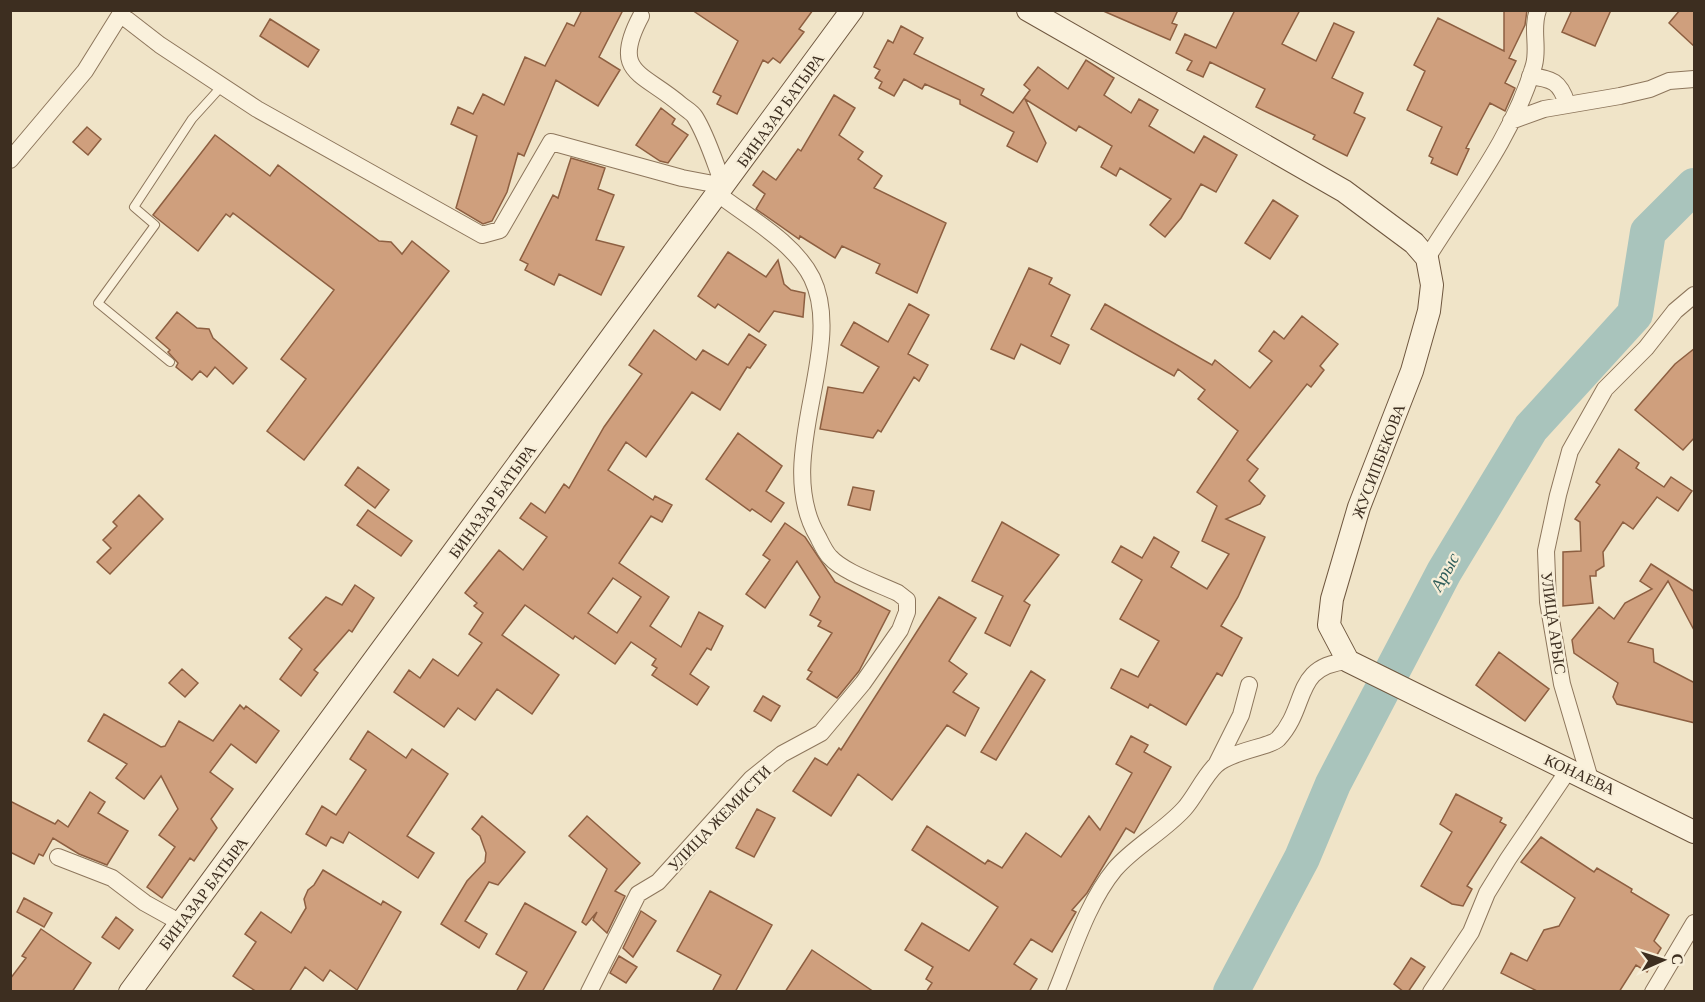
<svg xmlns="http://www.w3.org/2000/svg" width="1705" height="1002" viewBox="0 0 1705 1002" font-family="'Crimson Pro',serif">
	<rect width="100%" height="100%" fill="#f0e4c8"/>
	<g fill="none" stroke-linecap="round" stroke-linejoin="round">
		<!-- river -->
		<path stroke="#a9c4bc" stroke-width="36" d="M 1231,992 L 1302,858 L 1333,784 L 1444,572 L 1531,428 L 1635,314 L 1648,232 L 1694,186"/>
	</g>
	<!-- building -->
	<path fill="#cf9f7d" stroke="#8d5f41" stroke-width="1.5" fill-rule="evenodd" d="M 582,10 L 623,10 L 599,57 L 620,70 L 598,106 L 556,80 L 524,156 L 518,153 L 507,192 L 492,221 L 483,224 L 456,208 L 477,136 L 451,124 L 458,107 L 473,114 L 483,94 L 504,105 L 525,57 L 545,66 L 567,23 L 574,26 Z
		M 692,10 L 813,10 L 799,29 L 804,32 L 780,63 L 773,58 L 768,63 L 763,60 L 737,114 L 717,104 L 721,96 L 713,92 L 738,41 Z
		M 1101,10 L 1178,10 L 1172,23 L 1177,25 L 1170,40 Z
		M 1235,10 L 1300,10 L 1282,44 L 1316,61 L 1334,23 L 1354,32 L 1332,78 L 1363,93 L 1354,113 L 1365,118 L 1347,156 L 1313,139 L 1315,135 L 1256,107 L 1265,89 L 1210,62 L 1203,77 L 1187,70 L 1192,61 L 1176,53 L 1185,34 L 1216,48 Z
		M 1504,10 L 1527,10 L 1525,25 L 1509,58 L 1516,61 L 1505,83 L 1515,88 L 1505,111 L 1490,103 L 1466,148 L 1469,149 L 1457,175 L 1431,163 L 1433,158 L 1429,156 L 1442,127 L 1407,110 L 1425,71 L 1414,65 L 1438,18 L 1504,51 Z
		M 1572,10 L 1611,10 L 1595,46 L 1562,32 Z
		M 1680,10 L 1695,10 L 1695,47 L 1669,23 Z
		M 270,19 L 319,50 L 308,67 L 260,36 Z
		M 901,26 L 923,38 L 914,54 L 984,89 L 981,95 L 1013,113 L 1030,90 L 1024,85 L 1038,67 L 1068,89 L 1086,60 L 1114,78 L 1104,95 L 1131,113 L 1139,99 L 1158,110 L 1149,126 L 1194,153 L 1204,136 L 1237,155 L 1216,192 L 1201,184 L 1181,218 L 1165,237 L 1150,225 L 1171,199 L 1120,168 L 1116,176 L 1101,167 L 1112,146 L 1079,126 L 1076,131 L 1025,99 L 1046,143 L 1037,162 L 1007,146 L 1014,132 L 960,104 L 960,100 L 925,84 L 922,89 L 904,79 L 894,96 L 879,88 L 882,82 L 875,78 L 880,70 L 874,67 L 888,40 L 893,43 Z
		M 834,95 L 855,108 L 839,135 L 863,152 L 858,159 L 882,176 L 874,188 L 946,223 L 917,293 L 876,273 L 880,264 L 842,246 L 835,258 L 800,236 L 799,239 L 756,209 L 765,194 L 753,185 L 763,171 L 776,180 L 798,149 L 801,151 Z
		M 661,108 L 675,119 L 672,124 L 688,135 L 668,163 L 660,161 L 636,145 Z
		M 87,127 L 101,139 L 88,155 L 73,142 Z
		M 215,135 L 270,176 L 278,165 L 379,241 L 391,242 L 402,254 L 412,241 L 449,271 L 304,460 L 267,431 L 306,379 L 281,359 L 334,290 L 233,213 L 230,217 L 226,214 L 198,251 L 153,215 Z
		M 571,158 L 605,168 L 598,189 L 614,195 L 596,240 L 624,247 L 601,295 L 559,274 L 554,285 L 525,270 L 528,264 L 520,260 L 553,195 L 558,198 Z
		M 1273,200 L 1298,216 L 1270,259 L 1245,243 Z
		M 728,252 L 766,277 L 778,260 L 784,284 L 791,290 L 805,293 L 803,317 L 774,311 L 759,332 L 718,304 L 715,308 L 698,296 Z
		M 1029,268 L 1052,278 L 1049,284 L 1070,295 L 1051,336 L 1069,345 L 1060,364 L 1021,344 L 1014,359 L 991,349 Z
		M 909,304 L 929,315 L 908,354 L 928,365 L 919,381 L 914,377 L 881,432 L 878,430 L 873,438 L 820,429 L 828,387 L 863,393 L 879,367 L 841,345 L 854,322 L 888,342 Z
		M 1105,304 L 1212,365 L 1215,360 L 1250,388 L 1272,361 L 1259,351 L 1274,331 L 1284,339 L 1302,316 L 1338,344 L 1320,366 L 1324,370 L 1311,387 L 1307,384 L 1247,460 L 1258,469 L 1249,481 L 1265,496 L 1260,504 L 1226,519 L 1265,537 L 1238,597 L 1221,626 L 1242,638 L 1222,676 L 1217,673 L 1186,725 L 1150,704 L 1148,708 L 1111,688 L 1121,669 L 1138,677 L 1159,641 L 1120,619 L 1142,580 L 1112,562 L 1121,546 L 1142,558 L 1154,537 L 1179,552 L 1171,567 L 1207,589 L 1229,554 L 1202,541 L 1217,506 L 1197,492 L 1238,431 L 1198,399 L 1205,390 L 1178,369 L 1174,376 L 1091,329 Z
		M 177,312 L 197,328 L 209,329 L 213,338 L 247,368 L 233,384 L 215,367 L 207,377 L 200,371 L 192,380 L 176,367 L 178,363 L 168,352 L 170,350 L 156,338 Z
		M 654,330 L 696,360 L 703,350 L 728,365 L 749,334 L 766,345 L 750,368 L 747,367 L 720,410 L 692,392 L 646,457 L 626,442 L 608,470 L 653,500 L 655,496 L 672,505 L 662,522 L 651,516 L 619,563 L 669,597 L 650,626 L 681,647 L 699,612 L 723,626 L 711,650 L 707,648 L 690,674 L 709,687 L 697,705 L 652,675 L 657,668 L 652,665 L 656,659 L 631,642 L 615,664 L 575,636 L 573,639 L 525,605 L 502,635 L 559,675 L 532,714 L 497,689 L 475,720 L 458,708 L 444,727 L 394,692 L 409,670 L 420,678 L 433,659 L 458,676 L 482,643 L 469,634 L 483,613 L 474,606 L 477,603 L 465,593 L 499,550 L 523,570 L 547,537 L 520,518 L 531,503 L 545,513 L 564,484 L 569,488 L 604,427 L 642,374 L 629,365 ZM 613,578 L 641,597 L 617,633 L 588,613 Z
		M 1695,348 L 1695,437 L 1683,450 L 1635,410 L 1675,364 Z
		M 738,433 L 782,466 L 766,491 L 784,503 L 771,522 L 752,509 L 750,511 L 706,479 Z
		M 1619,449 L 1639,463 L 1636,468 L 1664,487 L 1671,477 L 1692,491 L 1678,511 L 1657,497 L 1633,529 L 1623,522 L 1603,552 L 1604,566 L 1596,571 L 1596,576 L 1590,576 L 1593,603 L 1563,606 L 1563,552 L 1581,551 L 1580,522 L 1575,519 L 1600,485 L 1596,482 Z
		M 358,467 L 389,490 L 375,508 L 345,485 Z
		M 853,487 L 874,491 L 870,510 L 848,505 Z
		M 139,495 L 163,519 L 110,574 L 97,562 L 111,548 L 103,540 L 117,526 L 113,522 Z
		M 368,510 L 412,541 L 401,556 L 357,525 Z
		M 1002,522 L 1059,555 L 1024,601 L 1030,605 L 1010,646 L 985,633 L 1003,596 L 972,581 Z
		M 785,523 L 805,537 L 835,582 L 890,611 L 859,671 L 837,698 L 807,679 L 812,672 L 808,670 L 832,633 L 818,626 L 821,621 L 810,615 L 820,597 L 797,561 L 765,608 L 746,594 L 770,560 L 763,555 Z
		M 1651,564 L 1695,592 L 1695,632 L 1668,581 L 1628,642 L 1653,649 L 1654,662 L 1695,683 L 1695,723 L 1617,704 L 1613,697 L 1618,683 L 1574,653 L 1572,640 L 1599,607 L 1614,619 L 1625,603 L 1652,589 L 1640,581 Z
		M 355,585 L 374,598 L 352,632 L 349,630 L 314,670 L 318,673 L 301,696 L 280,679 L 302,649 L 289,638 L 326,597 L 342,605 Z
		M 939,597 L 976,618 L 949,661 L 967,674 L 953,692 L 979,708 L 965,736 L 947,725 L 892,800 L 858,774 L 831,816 L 793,791 L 815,758 L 827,765 L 839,748 L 841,750 Z
		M 1499,652 L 1549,689 L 1525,721 L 1476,685 Z
		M 182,669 L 198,683 L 185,697 L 169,683 Z
		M 1031,671 L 1045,680 L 996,760 L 981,752 Z
		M 763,696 L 780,706 L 771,721 L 754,711 Z
		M 240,705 L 244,709 L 246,706 L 279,731 L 256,763 L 231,744 L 210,772 L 233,789 L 211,819 L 217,828 L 194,861 L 190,858 L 162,898 L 147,887 L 175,847 L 159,835 L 178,809 L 161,776 L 144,799 L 116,778 L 127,764 L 88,741 L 104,714 L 161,747 L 165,746 L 179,721 L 213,741 Z
		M 368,731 L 406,758 L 412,749 L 448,774 L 407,836 L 434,853 L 418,878 L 349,832 L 343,843 L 331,837 L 326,846 L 306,834 L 322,806 L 336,815 L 366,770 L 350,759 Z
		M 1131,736 L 1148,745 L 1144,752 L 1171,767 L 1134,833 L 1126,828 L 1087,893 L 1072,910 L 1076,912 L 1052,952 L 1031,939 L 1014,964 L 1037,979 L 1029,992 L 926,992 L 932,983 L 926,979 L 933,967 L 905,950 L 922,923 L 969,951 L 998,907 L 912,850 L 927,826 L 985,864 L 988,860 L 1002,868 L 1026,833 L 1061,857 L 1089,816 L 1100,830 L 1132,773 L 1116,764 Z
		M 90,792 L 105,802 L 98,813 L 128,831 L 107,865 L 79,854 L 53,838 L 43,856 L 39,854 L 34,864 L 10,852 L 10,801 L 55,824 L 58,820 L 68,827 Z
		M 1456,794 L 1502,818 L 1500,822 L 1506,825 L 1467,886 L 1472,889 L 1463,906 L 1452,904 L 1421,886 L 1452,832 L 1440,824 Z
		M 757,809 L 775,818 L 754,857 L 736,848 Z
		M 482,816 L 525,852 L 498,885 L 489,882 L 465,921 L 487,934 L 479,948 L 441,924 L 467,881 L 485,862 L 486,853 L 480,836 L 472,829 Z
		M 587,816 L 640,863 L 615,891 L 625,896 L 607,933 L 593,920 L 597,912 L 586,925 L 582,922 L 607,869 L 569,836 Z
		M 1541,837 L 1594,872 L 1597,868 L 1632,889 L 1631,892 L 1669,915 L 1654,941 L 1661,948 L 1647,972 L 1636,965 L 1619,992 L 1539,992 L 1501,973 L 1511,953 L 1527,961 L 1544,930 L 1559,926 L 1575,898 L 1521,862 Z
		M 323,870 L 381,905 L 383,901 L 401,912 L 357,990 L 330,970 L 323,981 L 305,967 L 289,992 L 257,992 L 233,976 L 256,942 L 245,934 L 261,912 L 291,933 L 306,908 L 304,899 L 308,890 L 314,885 Z
		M 710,891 L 772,925 L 735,992 L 712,992 L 721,975 L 677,951 Z
		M 24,898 L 52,913 L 44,927 L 17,912 Z
		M 525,903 L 576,932 L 542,992 L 516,992 L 527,972 L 496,954 Z
		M 641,911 L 656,921 L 633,957 L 623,948 Z
		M 116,917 L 133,930 L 119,949 L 102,937 Z
		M 41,929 L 91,963 L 72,992 L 10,992 L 10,979 L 26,958 L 22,956 Z
		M 812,950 L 874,992 L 785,992 Z
		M 619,956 L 637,967 L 626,983 L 610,973 Z
		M 1411,958 L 1425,967 L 1408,992 L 1404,992 L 1394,984 Z"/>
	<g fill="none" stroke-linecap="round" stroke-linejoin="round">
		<!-- lane casing -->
		<g stroke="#8d765c" stroke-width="10">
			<path id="lane" d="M 170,362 L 98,303 L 155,225 L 134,207 L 192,119 L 222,86"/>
		</g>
		<!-- street casing -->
		<g stroke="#8d765c" stroke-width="18">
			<path id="street" d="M 120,14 L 160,45 L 257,109 L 482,235 L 500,230 L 551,142 L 682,178 L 724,186
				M 641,16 C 610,74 643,72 681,105 C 686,109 692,112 695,117 C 708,138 715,164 724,186
				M 1530,76 C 1552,79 1560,81 1567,104
				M 1511,121 L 1544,109 L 1620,96 L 1650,89 L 1669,81 L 1694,79
				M 10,160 L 85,71 L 123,10
				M 1427,258 C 1465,197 1514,135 1534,65 C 1539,47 1531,29 1538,10
				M 1216,765 L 1241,715 L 1249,685
				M 1590,779 L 1562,684 L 1548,602 L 1546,551 L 1558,495 L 1570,451 L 1605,389 L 1646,348 L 1675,311 L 1694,295
				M 58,857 L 112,878 L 145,903 L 181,923
				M 589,992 L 638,894 L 658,882 L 751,779 L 782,754 L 821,733 L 863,683 L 900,630 L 907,612 L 907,600 L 898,593 C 879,584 843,572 830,557 C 825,552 821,543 818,537 C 771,458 847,350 812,278 C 794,242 749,218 718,194
				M 1056,992 C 1073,951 1087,903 1115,869 C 1135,846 1163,832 1184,809 C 1195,797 1204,776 1216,765 C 1231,751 1270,747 1278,739 C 1309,706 1292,666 1348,661
				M 1431,992 L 1471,932 L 1487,893 L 1508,859 L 1569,769
				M 1653,992 L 1694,923"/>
		</g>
		<!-- secondary casing -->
		<g stroke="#6f573f" stroke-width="24">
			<path id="secondary" d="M 1028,10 L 1344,191 L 1414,243 L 1427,258 L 1432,285 L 1429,311 L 1412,371 L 1359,507 L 1332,599 L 1329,625 L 1348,661 L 1694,832
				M 130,992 L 852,10"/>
		</g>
		<!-- lane -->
		<use href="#lane" stroke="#faf1dc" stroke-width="8"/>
		<!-- street -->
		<use href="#street" stroke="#faf1dc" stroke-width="16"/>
		<!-- secondary -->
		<use href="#secondary" stroke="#faf1dc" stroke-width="22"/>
	</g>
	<g text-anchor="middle" stroke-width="4.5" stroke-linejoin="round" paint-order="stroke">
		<!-- street labels -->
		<g font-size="16" fill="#3d2e20" stroke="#f7eed8">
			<text transform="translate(780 110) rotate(-54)" y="6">БИНАЗАР БАТЫРА</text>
			<text transform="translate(1378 461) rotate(-69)" y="6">ЖУСИПБЕКОВА</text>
			<text transform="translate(492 501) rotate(-54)" y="6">БИНАЗАР БАТЫРА</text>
			<text transform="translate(1554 623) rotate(82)" y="6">УЛИЦА АРЫС</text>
			<text transform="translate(1580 774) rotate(25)" y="6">КОНАЕВА</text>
			<text transform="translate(719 818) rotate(-46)" y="6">УЛИЦА ЖЕМИСТИ</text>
			<text transform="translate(203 893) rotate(-53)" y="6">БИНАЗАР БАТЫРА</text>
		</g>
		<!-- water labels -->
		<g font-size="18" font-style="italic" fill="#2f5d5a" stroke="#f7eed8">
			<text transform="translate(1445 572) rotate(-61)" y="6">Арыс</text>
		</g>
	</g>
	<!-- border -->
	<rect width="1705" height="1002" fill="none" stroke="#3d2e20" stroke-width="24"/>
	<!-- north arrow -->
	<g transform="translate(1663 960) rotate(87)" stroke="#f7eed8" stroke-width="4.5" paint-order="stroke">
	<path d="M0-4.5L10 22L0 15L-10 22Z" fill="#3d2e20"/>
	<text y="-9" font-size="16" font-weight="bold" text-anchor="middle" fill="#3d2e20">С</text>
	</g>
</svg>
